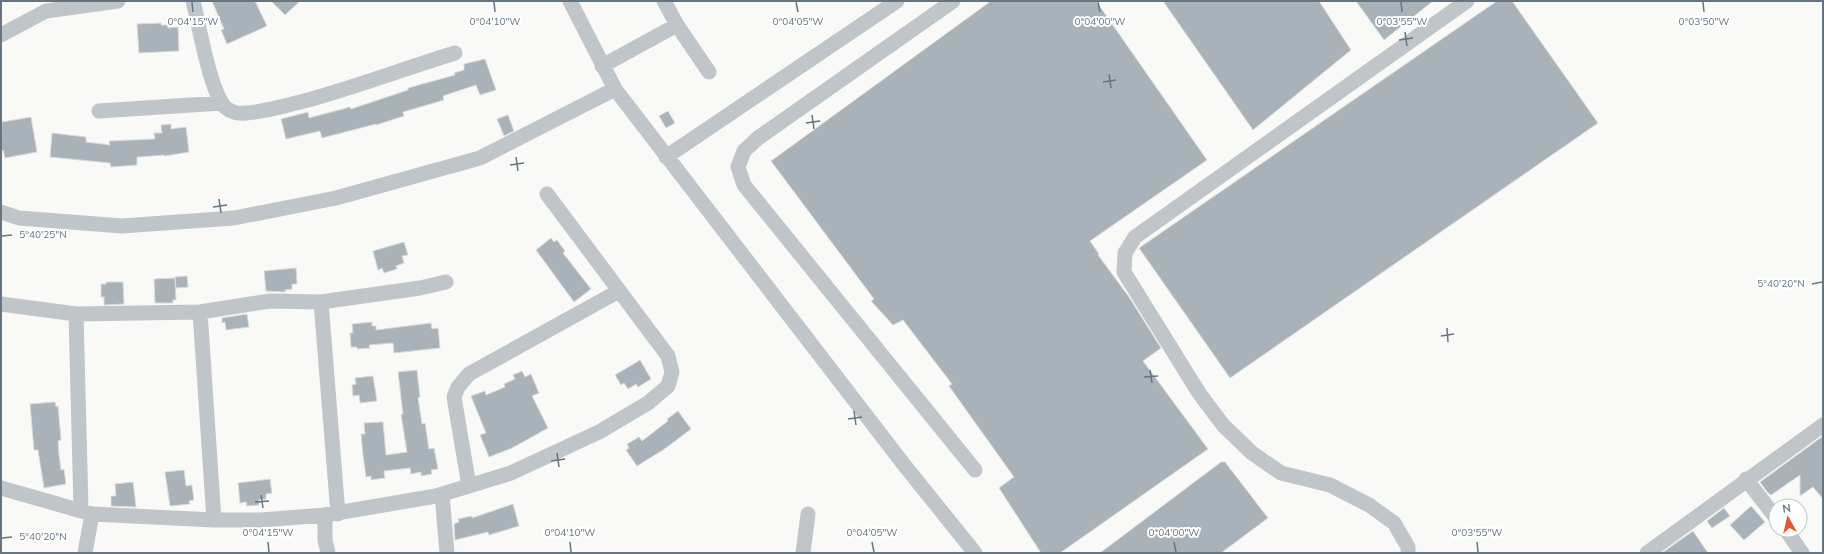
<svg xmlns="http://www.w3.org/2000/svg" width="1824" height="554" viewBox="0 0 1824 554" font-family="Mulish,sans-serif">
	<rect width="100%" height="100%" fill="#f9f9f7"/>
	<!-- building -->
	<path fill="#a9b2b8" stroke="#dbdbd9" d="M 212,1 L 255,1 L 267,26 L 227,44 L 221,30 L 224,29 Z
		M 271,1 L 300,1 L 285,15 Z
		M 991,1 L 1096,1 L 1207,160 L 1090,241 L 1099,254 L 1098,255 L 1129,297 L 1161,348 L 1143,361 L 1208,449 L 1060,553 L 1041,553 L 999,488 L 1014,477 L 949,386 L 952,384 L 903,320 L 893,325 L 871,301 L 874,299 L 771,161 Z
		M 1163,1 L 1319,1 L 1351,50 L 1253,130 Z
		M 1356,1 L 1433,1 L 1384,40 Z
		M 1497,1 L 1512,1 L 1598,123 L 1230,378 L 1139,248 Z
		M 161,23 L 161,25 L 168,25 L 168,28 L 178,27 L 179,51 L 139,53 L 137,24 Z
		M 485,59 L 496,90 L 480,95 L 476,85 L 443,96 L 444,100 L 403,112 L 404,116 L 376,125 L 376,124 L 322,138 L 320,131 L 286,139 L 281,119 L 308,112 L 309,118 L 350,107 L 351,109 L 408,90 L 408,88 L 455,75 L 454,73 L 464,70 L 464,64 Z
		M 668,111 L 675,123 L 666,128 L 659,116 Z
		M 508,115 L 514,131 L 504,136 L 497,119 Z
		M 31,117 L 37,152 L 5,158 L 3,150 L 1,151 L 2,122 Z
		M 171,124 L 171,129 L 186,127 L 189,152 L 165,156 L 164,155 L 140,157 L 137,157 L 137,165 L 111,167 L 110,163 L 50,157 L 52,133 L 86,137 L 86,142 L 110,145 L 109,141 L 155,139 L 154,133 L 162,133 L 161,125 Z
		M 551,238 L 554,242 L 557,240 L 565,251 L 563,253 L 591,289 L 574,302 L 536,250 Z
		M 404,242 L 408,255 L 402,256 L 404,263 L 396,266 L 397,269 L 384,273 L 382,268 L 378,270 L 373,251 Z
		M 296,268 L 297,284 L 292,284 L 292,289 L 285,290 L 285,292 L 266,291 L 264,271 Z
		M 187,276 L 188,287 L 176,288 L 175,277 Z
		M 175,278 L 176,300 L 173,300 L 173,303 L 155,303 L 154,279 Z
		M 106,282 L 123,282 L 124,304 L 104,305 L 104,297 L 101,297 L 101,284 L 106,284 Z
		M 247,314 L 249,327 L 226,330 L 225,322 L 222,323 L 222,318 Z
		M 372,322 L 372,326 L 376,326 L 376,330 L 431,323 L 432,329 L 438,328 L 440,348 L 394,353 L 393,343 L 369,345 L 370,348 L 357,349 L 357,347 L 351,347 L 350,333 L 353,333 L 352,324 Z
		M 640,360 L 651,379 L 638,387 L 636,384 L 628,389 L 624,383 L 621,385 L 615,375 Z
		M 417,370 L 420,397 L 418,398 L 422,424 L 425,423 L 429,449 L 434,448 L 438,469 L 431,470 L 432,474 L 421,476 L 421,472 L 411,474 L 410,468 L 384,471 L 385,478 L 371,480 L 371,476 L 366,477 L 363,455 L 361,434 L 365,434 L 364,423 L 383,422 L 386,455 L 407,452 L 401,414 L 403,414 L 398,372 Z
		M 522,371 L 525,377 L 531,374 L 539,393 L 532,396 L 548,428 L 512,448 L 489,457 L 480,435 L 486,433 L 471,396 L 485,391 L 486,395 L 505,387 L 504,384 L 515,379 L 513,375 Z
		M 373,376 L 377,401 L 360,403 L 359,395 L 353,396 L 352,385 L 356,384 L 355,378 Z
		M 55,402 L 56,407 L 58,406 L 61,440 L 58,441 L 59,455 L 61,470 L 64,469 L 66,484 L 44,488 L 38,450 L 34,450 L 30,404 Z
		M 678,411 L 691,429 L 663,450 L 637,466 L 626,450 L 629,448 L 627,444 L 639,437 L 642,441 L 668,421 L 667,419 Z
		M 1823,436 L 1823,499 L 1813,487 L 1800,496 L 1800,475 L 1771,495 L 1768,493 L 1760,482 Z
		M 1221,462 L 1225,462 L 1268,518 L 1221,553 L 1100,553 Z
		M 184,470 L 186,486 L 192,485 L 194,500 L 189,501 L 190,504 L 170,506 L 165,472 Z
		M 270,479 L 272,493 L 266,494 L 266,499 L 259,500 L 259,505 L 247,506 L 246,502 L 240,503 L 238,483 Z
		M 133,482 L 136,507 L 111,506 L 111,496 L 116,496 L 115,484 Z
		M 513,504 L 519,526 L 489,535 L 488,532 L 455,540 L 454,524 L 459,522 L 458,519 L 472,516 L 472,518 Z
		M 1751,506 L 1765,522 L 1744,540 L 1730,525 Z
		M 1724,508 L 1730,516 L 1712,528 L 1707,521 Z
		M 1693,531 L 1708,553 L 1662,553 L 1673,545 Z"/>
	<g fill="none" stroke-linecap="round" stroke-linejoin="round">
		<!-- minor -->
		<path stroke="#c0c5c9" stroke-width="15" d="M 193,1 C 199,24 210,93 226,108 C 231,112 239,114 246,113 C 266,112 288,105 308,100 C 358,86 406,68 455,53
			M 570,1 L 615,89 L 905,466 L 975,553
			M 664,1 L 677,25 L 709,72
			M 953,1 L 758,138 L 744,151 L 738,167 L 744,185 L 975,470
			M 1,35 L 46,11 L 118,1
			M 602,66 L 677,25
			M 99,111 L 222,103
			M 666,157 L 897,1
			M 1,212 L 19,218 L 122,226 L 234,218 L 336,198 L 480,158 L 615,89
			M 1,304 L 76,314
			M 1746,479 L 1776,518
			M 469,486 L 454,397 L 458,387 L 469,374 L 619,291
			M 1,488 L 92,514 L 214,520 L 261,520 L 325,515 L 325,540 L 328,553
			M 442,494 L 447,553
			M 81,509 L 76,314 L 200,312
			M 338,514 L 321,302 L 420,288 L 446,282
			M 325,515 L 436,496 L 511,473 L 599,432 L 648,403 L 668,386 L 672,372 L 668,356 L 547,194
			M 214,520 L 200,312 L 270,301 L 321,302
			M 1786,530 L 1802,553
			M 85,553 L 92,514
			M 803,553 L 808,514
			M 1408,553 L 1408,547 L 1394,523 L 1369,505 L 1330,485 L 1281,473 L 1252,453 L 1223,425 L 1199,393 L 1124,272 L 1125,253 L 1135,237 L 1467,1
			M 1647,553 L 1823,425"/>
	</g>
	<!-- ticks -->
	<path fill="none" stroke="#657581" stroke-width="1.5" d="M 192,2 L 193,12M 494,2 L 495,12M 796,2 L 798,12M 1098,2 L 1100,12M 1401,2 L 1402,12M 1703,2 L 1704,12M 1405,32 L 1407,46M 1399,40 L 1413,38M 1109,74 L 1111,88M 1103,82 L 1116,80M 812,115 L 814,129M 806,123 L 820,121M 516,157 L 518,171M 510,165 L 524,163M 219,199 L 221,213M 213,207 L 227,205M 2,236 L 12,235M 1812,284 L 1822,282M 1447,328 L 1448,342M 1441,336 L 1454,334M 1150,370 L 1152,383M 1144,377 L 1158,376M 854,411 L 856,425M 848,419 L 862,417M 557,453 L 559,467M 551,461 L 565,459M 261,495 L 263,508M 255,502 L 269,501M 2,538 L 12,537M 268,542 L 269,552M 570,542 L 571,552M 872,542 L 874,552M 1174,542 L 1176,552M 1477,542 L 1478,552"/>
	<g font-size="10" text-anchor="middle" fill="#657581" stroke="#fff" stroke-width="4" stroke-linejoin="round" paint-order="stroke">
		<text x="193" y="25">0°04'15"W</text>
		<text x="495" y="25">0°04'10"W</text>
		<text x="798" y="25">0°04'05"W</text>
		<text x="1100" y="25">0°04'00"W</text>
		<text x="1402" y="25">0°03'55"W</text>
		<text x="1704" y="25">0°03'50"W</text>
		<text x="43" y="238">5°40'25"N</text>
		<text x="1781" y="287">5°40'20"N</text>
		<text x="268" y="536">0°04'15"W</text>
		<text x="570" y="536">0°04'10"W</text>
		<text x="872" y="536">0°04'05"W</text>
		<text x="1174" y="536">0°04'00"W</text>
		<text x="1477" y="536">0°03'55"W</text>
		<text x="43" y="540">5°40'20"N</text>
	</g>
	<!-- border -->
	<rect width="1824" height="554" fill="none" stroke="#657581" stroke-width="4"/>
	<!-- north arrow -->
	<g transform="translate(1788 518) rotate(352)"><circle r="19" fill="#ffffff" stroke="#c1c8cd"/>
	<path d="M0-3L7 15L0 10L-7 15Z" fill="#e15830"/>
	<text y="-6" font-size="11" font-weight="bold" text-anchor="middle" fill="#657581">N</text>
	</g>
</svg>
